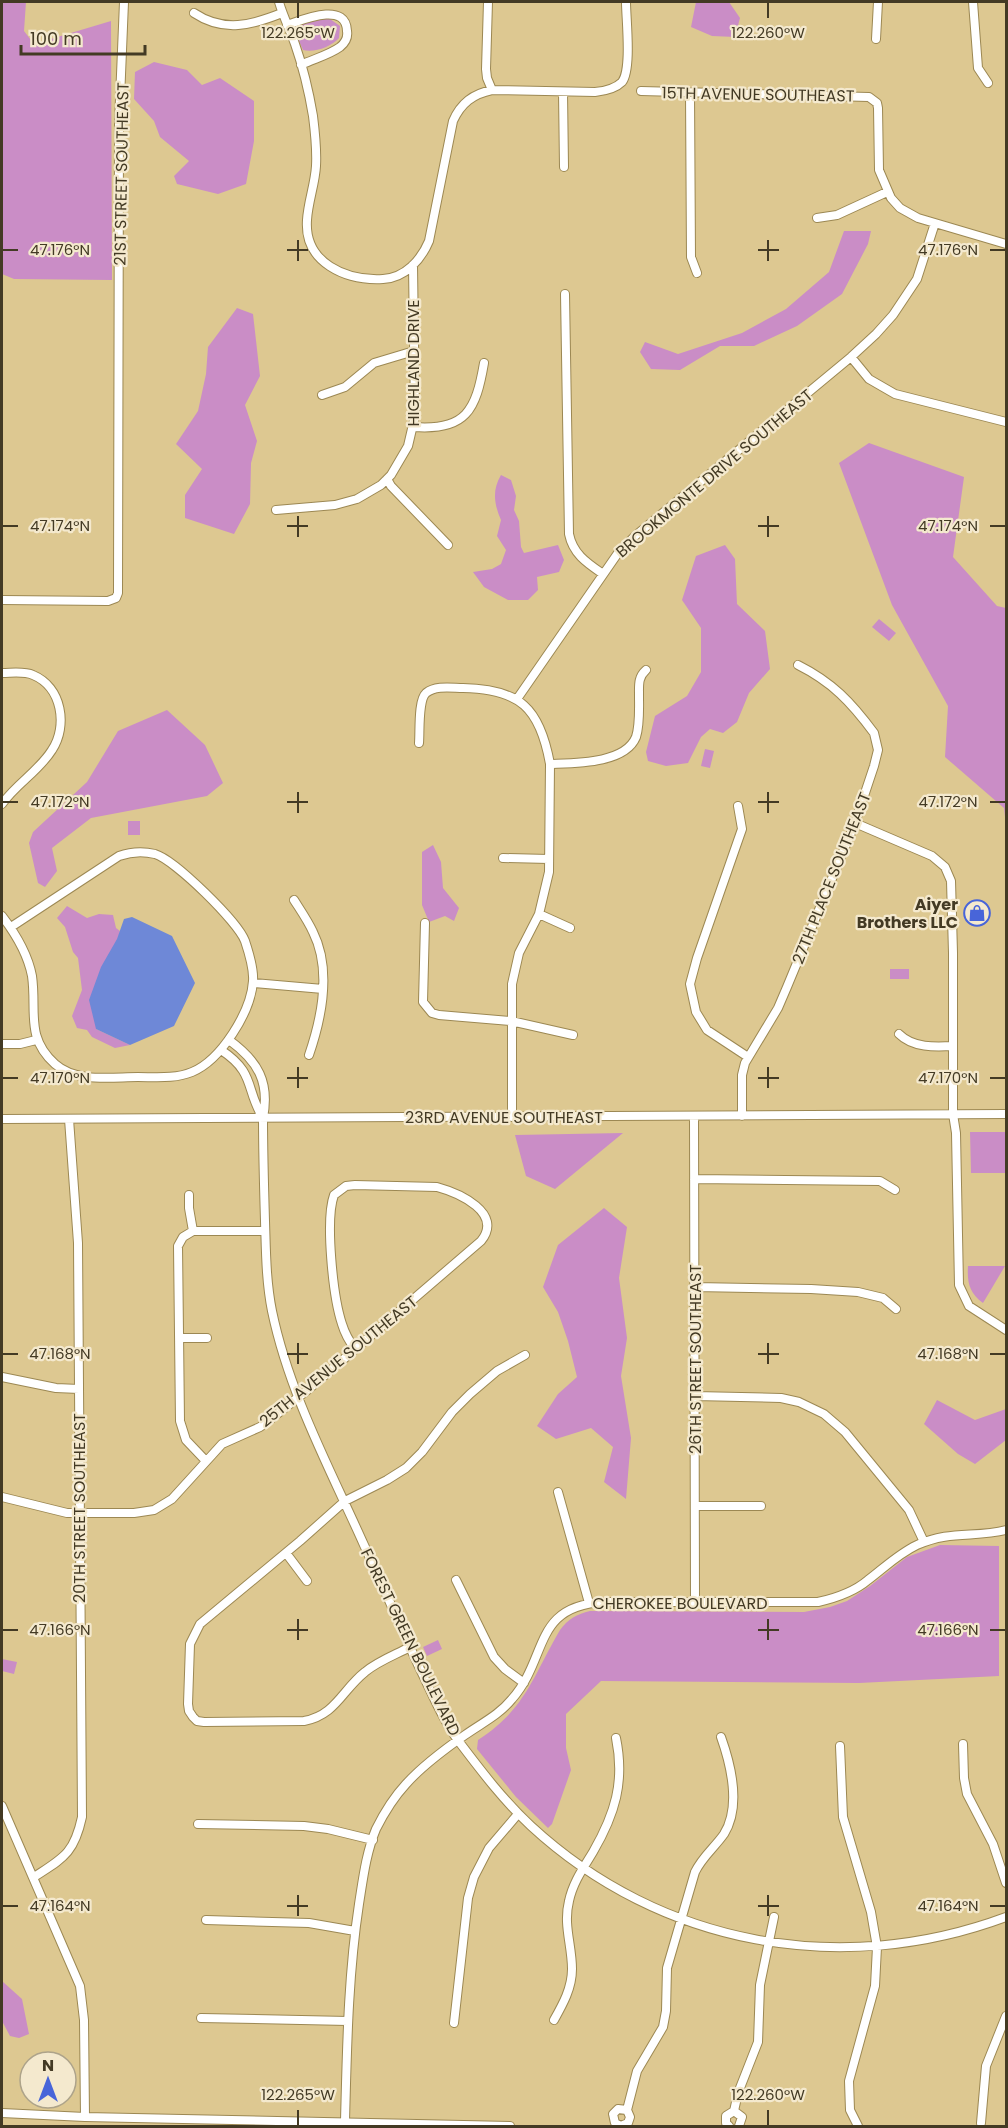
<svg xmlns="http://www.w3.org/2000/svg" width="1008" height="2128" viewBox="0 0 1008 2128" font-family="Poppins,sans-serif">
	<rect width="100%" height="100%" fill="#ddc891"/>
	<!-- green -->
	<path fill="#ca8dc6" d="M 2,2 L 26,2 L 24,31 L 34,44 L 111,21 L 112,280 L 14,279 L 2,274 Z
		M 696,2 L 729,2 L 740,18 L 735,37 L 712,36 L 691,27 Z
		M 322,19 L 330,19 L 340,26 L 339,38 C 331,47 314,53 303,50 L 295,32 C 302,22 311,21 322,19 Z
		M 154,62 L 187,70 L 202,85 L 220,78 L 254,101 L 254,141 L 246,184 L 218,194 L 177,184 L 174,176 L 189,161 L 160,137 L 154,121 L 134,99 L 135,72 Z
		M 844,231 L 871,231 L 868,244 L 842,294 L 797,326 L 754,346 L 720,346 L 680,370 L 651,369 L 640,352 L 645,342 L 678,354 L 742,333 L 786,309 L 829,272 Z
		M 237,308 L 253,314 L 260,376 L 245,405 L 257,441 L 251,463 L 250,504 L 234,534 L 185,518 L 185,495 L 202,469 L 176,444 L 198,411 L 206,374 L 208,347 Z
		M 869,443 L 964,477 L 953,557 L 997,606 L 1006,608 L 1006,826 L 1004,808 L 945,757 L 948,706 L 892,605 L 839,463 Z
		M 501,475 L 511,480 L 516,496 L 514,510 L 519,521 L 521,547 L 524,553 L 558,545 L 564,560 L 559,572 L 537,577 L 538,590 L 528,600 L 508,600 L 484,587 L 473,572 L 492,569 L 501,564 L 506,550 L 497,536 L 501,520 C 494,504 492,490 501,475 Z
		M 725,545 L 735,559 L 737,604 L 765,631 L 770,669 L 749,693 L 737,722 L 723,733 L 710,729 L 701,737 L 688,763 L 666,766 L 648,761 L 646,752 L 655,716 L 687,696 L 701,672 L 701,628 L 682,600 L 696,556 Z
		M 879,619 L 896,633 L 889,641 L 872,627 Z
		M 167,710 L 205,745 L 223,783 L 207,796 L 91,818 L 52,848 L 57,871 L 45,887 L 38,883 L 29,843 L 33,832 L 87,782 L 118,731 Z
		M 705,749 L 714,751 L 710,768 L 701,766 Z
		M 128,821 L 140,821 L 140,835 L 128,835 Z
		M 433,845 L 441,862 L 443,888 L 459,908 L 454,921 L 445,916 L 429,922 L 422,905 L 422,852 Z
		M 67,906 L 87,918 L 99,914 L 113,915 L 116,928 L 120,931 L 96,1029 L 130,1045 L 115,1048 L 92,1037 L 87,1030 L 77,1028 L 72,1016 L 82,990 L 78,958 L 73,952 L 65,927 L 57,918 Z
		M 890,969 L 909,969 L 909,979 L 890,979 Z
		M 970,1132 L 1006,1132 L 1006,1173 L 971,1173 Z
		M 623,1133 L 555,1189 L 526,1176 L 515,1135 Z
		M 604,1208 L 627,1227 L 619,1278 L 627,1338 L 621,1376 L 631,1438 L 626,1499 L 604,1482 L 613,1447 L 591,1428 L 556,1439 L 537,1426 L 558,1394 L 577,1377 L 568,1341 L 558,1312 L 543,1287 L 558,1245 Z
		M 968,1266 L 1005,1266 L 983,1303 C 969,1293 967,1282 968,1266 Z
		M 937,1400 L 975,1420 L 1006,1409 L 1006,1440 L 975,1464 L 958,1454 L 924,1424 Z
		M 940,1545 L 999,1546 L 999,1676 L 859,1683 L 601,1681 L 566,1714 L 566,1748 L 571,1770 L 552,1824 L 548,1828 L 516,1797 L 477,1749 L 478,1740 C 526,1709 533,1676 560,1630 C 568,1619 577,1614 590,1611 L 804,1612 L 830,1607 L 847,1601 L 870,1586 L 907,1557 Z
		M 438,1640 L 442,1649 L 427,1656 L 423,1647 Z
		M 2,1659 L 17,1662 L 14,1674 L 2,1671 Z
		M 2,1981 L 22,1999 L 29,2034 L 19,2038 L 10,2036 L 2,2021 Z"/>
	<!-- water -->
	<path fill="#6e88d7" d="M 132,917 L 172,936 L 195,983 L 174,1026 L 130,1045 L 96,1029 L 89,1000 L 101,967 L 117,939 L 124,919 Z"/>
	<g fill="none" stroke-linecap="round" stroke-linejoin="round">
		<!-- minor casing -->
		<g stroke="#9c8853" stroke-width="10">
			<path id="minor" d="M 279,2 C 283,16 290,30 295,44 C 303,67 309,92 313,116 C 315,132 317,149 316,166 C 315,184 308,202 307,220 C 304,263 346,281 383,279 C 405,278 421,260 429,241 L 453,121 C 461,103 473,94 492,90 L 595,92 C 605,91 615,89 622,82 C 632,69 626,19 626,2
				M 488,2 L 486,69 L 487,78 L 492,90
				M 973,2 L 978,68 L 988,83
				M 194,13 C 224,33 252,25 282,13
				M 287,25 C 302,20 346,1 347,31 C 348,37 345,43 340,47 C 329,55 313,59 301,65
				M 876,39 L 878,2
				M 641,91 L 869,97 L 877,103 L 878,108 L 879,170 L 891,198 L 900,208 L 918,218 L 1006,244
				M 563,92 L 564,167
				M 690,93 L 691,257 L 697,273
				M 817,218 L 837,215 L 887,192
				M 565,294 L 569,534 C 573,554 587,563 603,574
				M 851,357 L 869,379 L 895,394 L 1006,422
				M 322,395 L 345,387 L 374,363 L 414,351
				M 414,427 C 466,431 476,410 484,363
				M 387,479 L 391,486 L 448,545
				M 276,510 L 335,505 L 357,499 L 381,485 L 391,475 L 408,446 L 415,416 L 413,265
				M 2,600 L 108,601 L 116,598 L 118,593 L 119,123 L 124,2
				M 2,673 C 12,673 24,671 33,675 C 62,687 68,726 52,750 C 39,771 16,784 2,804
				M 517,699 L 618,553 L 635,536 L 851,357 L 876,334 L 893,315 L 917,279 L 935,223
				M 419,743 C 420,731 418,700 426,693 C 436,685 452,688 463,688 C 520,689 540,708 550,764 L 549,872 L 539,914 L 519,953 L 512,984 L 512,1117
				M 550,764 C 574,763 625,764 636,737 C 640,725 639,709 639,695 C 639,685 638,677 646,670
				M 738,806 L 742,829 L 697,958 L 690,984 L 696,1012 L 707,1030 L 748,1057
				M 855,823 L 932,856 L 945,867 L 951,881 L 953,953 L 953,1114 L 956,1133 L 959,1285 L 969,1306 L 1006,1330
				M 503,858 L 549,859
				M 294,900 C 301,911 308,921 313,932 C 332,970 322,1017 309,1055
				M 539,914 L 570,928
				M 2,916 C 15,933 28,955 32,976 C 37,1011 25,1037 55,1064 C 76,1083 112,1077 138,1077 C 156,1077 175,1079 192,1072 C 221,1060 251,1012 253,981 C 254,969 249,953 245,941 C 238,922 175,860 155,854 C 143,851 130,852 119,856 L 11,927
				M 425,923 L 423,1002 L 432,1013 L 439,1015 L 511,1021 L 573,1035
				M 253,983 L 323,989
				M 899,1034 C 913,1048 935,1047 953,1046
				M 229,1040 C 258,1061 270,1082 263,1118 C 263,1152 264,1187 265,1221 C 266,1252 266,1281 272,1311 C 289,1393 330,1469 364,1545 C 383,1586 401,1628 420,1669 C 432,1693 443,1721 460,1743 C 482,1772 504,1801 531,1826 C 661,1946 842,1978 1006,1917
				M 2,1044 L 20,1044 L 36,1040
				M 221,1050 C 256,1073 245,1089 263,1118
				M 694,1116 L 695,1602
				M 742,1116 L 742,1075 L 745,1063 L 778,1008 L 787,987 L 855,823 L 874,766 L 878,750 L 874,733 C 851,702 832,682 798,665
				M 2,1119 L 1006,1114
				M 694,1179 L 880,1181 L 895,1190
				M 189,1195 L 189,1208 L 193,1231
				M 695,1287 L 811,1289 L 858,1292 L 883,1298 L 896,1309
				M 180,1338 L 207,1338
				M 2,1377 L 56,1388 L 79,1389
				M 695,1396 L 781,1398 L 799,1402 L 824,1414 L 845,1432 L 909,1510 L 924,1542
				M 205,1460 L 186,1440 L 180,1421 L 178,1246 L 183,1237 L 193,1231 L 265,1231
				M 558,1492 L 589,1603
				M 2,1497 L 67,1513 L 134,1513 L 154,1510 L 172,1499 L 222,1444 L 260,1427 L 267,1422 L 310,1388 L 481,1241 C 504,1213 459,1193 437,1187 L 355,1185 L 346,1186 L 334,1195 C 325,1220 333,1297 342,1324 C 345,1334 349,1341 355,1349
				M 695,1506 L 761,1506
				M 286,1553 L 307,1581
				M 456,1580 L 494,1657 L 505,1669 L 524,1683
				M 410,1647 C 395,1655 378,1661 365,1672 C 342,1690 336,1715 304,1721 L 204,1722 L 197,1721 L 193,1717 L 189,1711 L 188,1704 L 190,1644 L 200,1624 L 300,1541 L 345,1501 L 387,1480 L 406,1468 L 422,1452 L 452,1412 L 470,1394 L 497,1371 L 525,1355
				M 963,1744 L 964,1778 L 967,1794 L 993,1844 L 1006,1883
				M 840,1746 L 843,1817 L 871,1912 L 877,1947 L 875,1986 L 849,2081 L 850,2110 L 858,2126
				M 2,1806 L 80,1986 L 84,2020 L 85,2117
				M 198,1824 L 304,1826 L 328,1829 L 373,1840
				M 34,1877 C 63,1858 74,1854 82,1817 L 78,1243 L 69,1119
				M 206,1920 L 309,1923 L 355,1931
				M 201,2018 L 348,2021
				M 554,2020 C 563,2004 572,1988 572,1969 C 572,1945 563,1925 569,1901 C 573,1882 584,1867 593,1852 C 615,1814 625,1782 616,1738
				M 454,2023 L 468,1898 L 474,1877 L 489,1848 L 518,1814
				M 627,2110 L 630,2117 L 628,2123 L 621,2126 L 615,2123 L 613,2114 L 618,2109 L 627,2110 L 637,2071 L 663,2027 L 666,2011 L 667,1968 L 695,1872 C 702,1857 715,1847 724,1834 C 741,1807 731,1765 721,1737
				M 734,2111 L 738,2093 L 758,2042 L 760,1985 L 774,1917
				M 734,2111 L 742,2117 L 739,2126
				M 2,2113 L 85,2117 L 510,2126
				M 345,2121 C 347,2048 348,1976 359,1904 C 363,1879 366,1853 376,1829 C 384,1813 394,1797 406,1784 C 423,1765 445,1749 465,1735 C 482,1723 499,1715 512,1699 C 549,1657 532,1606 604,1602 L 818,1602 C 836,1598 854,1592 868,1580 C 884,1568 898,1554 917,1545 C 950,1530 975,1538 1006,1530
				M 981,2123 L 986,2066 L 1006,2016
				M 729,2126 L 726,2123 L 726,2116 L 734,2111"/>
		</g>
		<!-- minor -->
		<use href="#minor" stroke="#fff" stroke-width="8"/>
	</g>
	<!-- ticks -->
	<path fill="none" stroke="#433a24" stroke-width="2" d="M 298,3 L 298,18M 768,3 L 768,18M 298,240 L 298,261M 768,240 L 768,261M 3,250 L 18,250M 287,250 L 308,250M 758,250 L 779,250M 990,250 L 1005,250M 298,516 L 298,537M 768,516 L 768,537M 3,526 L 18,526M 287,526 L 308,526M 758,526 L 779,526M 990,526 L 1005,526M 298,792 L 298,813M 768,792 L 768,813M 3,802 L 18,802M 287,802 L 308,802M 758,802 L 779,802M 990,802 L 1005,802M 298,1067 L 298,1088M 768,1067 L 768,1088M 3,1078 L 18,1078M 287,1078 L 308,1078M 758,1078 L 779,1078M 990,1078 L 1005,1078M 298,1343 L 298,1364M 768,1343 L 768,1364M 3,1354 L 18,1354M 287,1354 L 308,1354M 758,1354 L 779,1354M 990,1354 L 1005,1354M 298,1619 L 298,1640M 768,1619 L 768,1640M 3,1630 L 18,1630M 287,1630 L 308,1630M 758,1630 L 779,1630M 990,1630 L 1005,1630M 298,1895 L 298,1916M 768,1895 L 768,1916M 3,1906 L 18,1906M 287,1906 L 308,1906M 758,1906 L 779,1906M 990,1906 L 1005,1906M 298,2110 L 298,2125M 768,2110 L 768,2125"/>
	<!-- icons -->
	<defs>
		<g id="shop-ring" transform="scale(1.35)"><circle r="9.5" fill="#f4e9ce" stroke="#4865d9" stroke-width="1.5"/><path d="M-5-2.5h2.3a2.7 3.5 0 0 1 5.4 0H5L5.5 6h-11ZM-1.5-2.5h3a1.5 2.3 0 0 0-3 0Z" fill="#4865d9"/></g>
	</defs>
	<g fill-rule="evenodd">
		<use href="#shop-ring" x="977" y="913"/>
	</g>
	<g text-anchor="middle" stroke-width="4.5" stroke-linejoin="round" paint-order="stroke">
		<!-- street labels -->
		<g font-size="16" fill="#433a24" stroke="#f4e9ce">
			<text transform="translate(758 94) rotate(1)" y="6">15TH AVENUE SOUTHEAST</text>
			<text transform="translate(121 174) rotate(-89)" y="6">21ST STREET SOUTHEAST</text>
			<text transform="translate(413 363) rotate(-90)" y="6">HIGHLAND DRIVE</text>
			<text transform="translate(714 473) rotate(-40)" y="6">BROOKMONTE DRIVE SOUTHEAST</text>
			<text transform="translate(831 878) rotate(-68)" y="6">27TH PLACE SOUTHEAST</text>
			<text x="504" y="1123">23RD AVENUE SOUTHEAST</text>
			<text transform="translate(695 1359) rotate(-90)" y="6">26TH STREET SOUTHEAST</text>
			<text transform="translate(338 1361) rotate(-39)" y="6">25TH AVENUE SOUTHEAST</text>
			<text transform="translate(79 1508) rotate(-90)" y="6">20TH STREET SOUTHEAST</text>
			<text x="680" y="1609">CHEROKEE BOULEVARD</text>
			<text transform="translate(411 1642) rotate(64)" y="6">FOREST GREEN BOULEVARD</text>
		</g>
		<!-- poi labels -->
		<g font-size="16" font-weight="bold" fill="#433a24" stroke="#f4e9ce" text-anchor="end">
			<text x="958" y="910">Aiyer<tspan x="958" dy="18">Brothers LLC</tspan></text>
		</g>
	</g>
	<g font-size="15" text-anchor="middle" fill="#433a24" stroke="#f4e9ce" stroke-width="4.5" stroke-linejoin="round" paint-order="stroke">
		<text x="298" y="38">122.265°W</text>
		<text x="768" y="38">122.260°W</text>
		<text x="60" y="255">47.176°N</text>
		<text x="948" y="255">47.176°N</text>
		<text x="60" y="531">47.174°N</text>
		<text x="948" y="531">47.174°N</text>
		<text x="60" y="807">47.172°N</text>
		<text x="948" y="807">47.172°N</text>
		<text x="60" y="1083">47.170°N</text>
		<text x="948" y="1083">47.170°N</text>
		<text x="60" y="1359">47.168°N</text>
		<text x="948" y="1359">47.168°N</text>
		<text x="60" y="1635">47.166°N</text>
		<text x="948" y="1635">47.166°N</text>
		<text x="60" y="1911">47.164°N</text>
		<text x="948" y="1911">47.164°N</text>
		<text x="298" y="2100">122.265°W</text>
		<text x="768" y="2100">122.260°W</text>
	</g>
	<!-- border -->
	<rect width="1008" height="2128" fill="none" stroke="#433a24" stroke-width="6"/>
	<!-- north arrow -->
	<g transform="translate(48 2080)"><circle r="28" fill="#f4e9ce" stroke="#ada38a" stroke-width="1.5"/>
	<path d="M0-4.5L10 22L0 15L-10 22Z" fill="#4865d9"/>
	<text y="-9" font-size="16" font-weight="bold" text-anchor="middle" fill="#433a24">N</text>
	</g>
	<!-- scale -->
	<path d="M21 45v9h124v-9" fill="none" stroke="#433a24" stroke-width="3"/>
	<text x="30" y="45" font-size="18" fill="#433a24" stroke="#f4e9ce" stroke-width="4.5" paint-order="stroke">100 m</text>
</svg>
